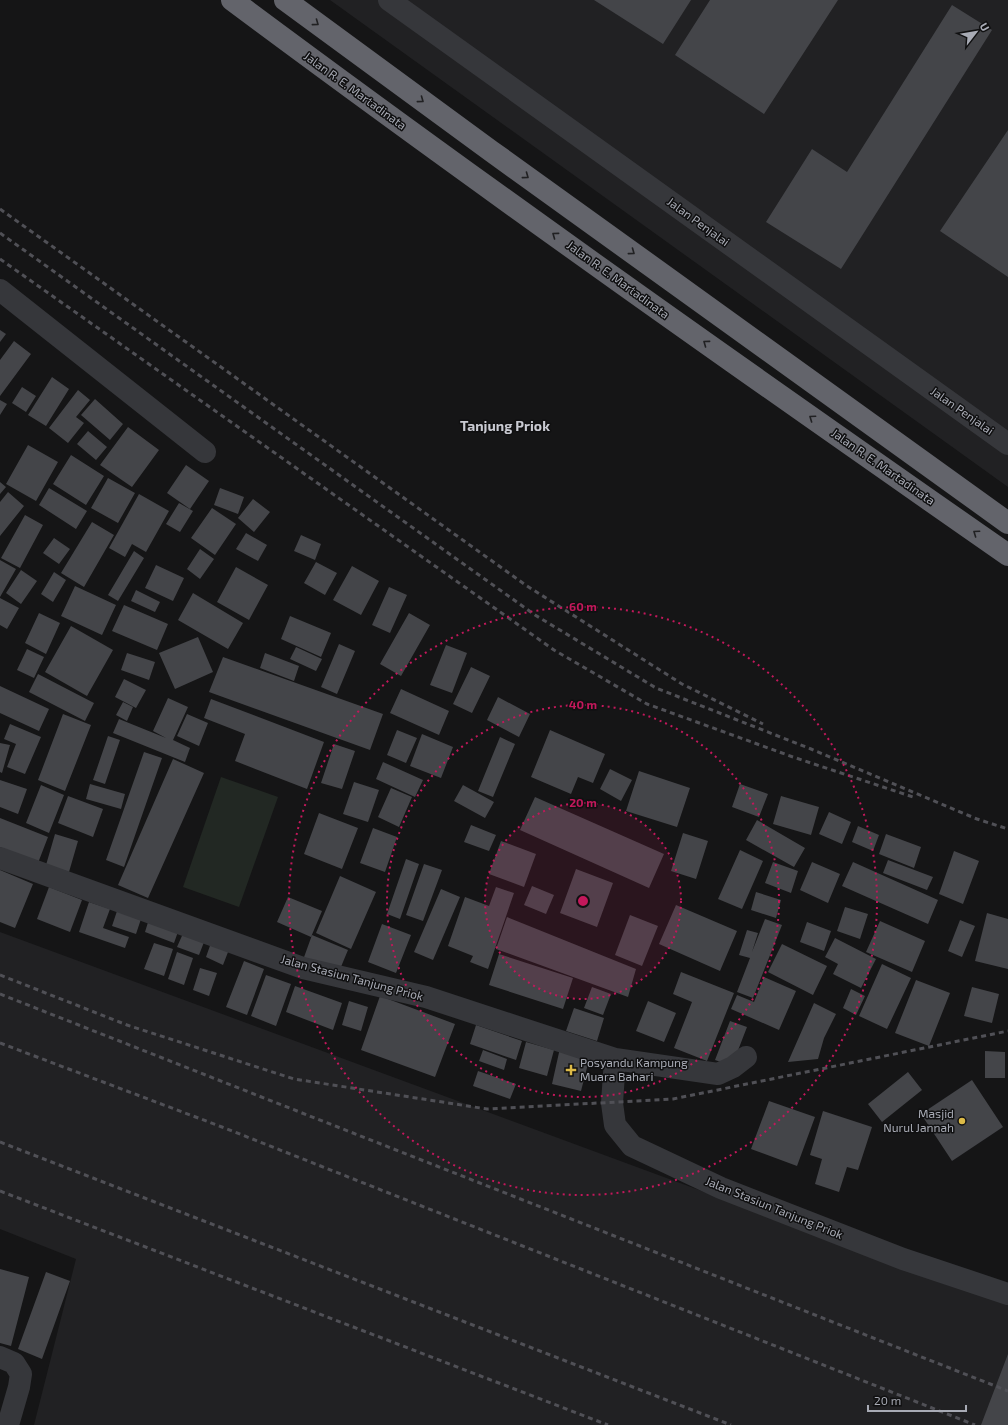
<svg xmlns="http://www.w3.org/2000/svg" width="1008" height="1425" viewBox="0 0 1008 1425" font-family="'Exo 2',sans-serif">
	<rect width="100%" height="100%" fill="#151516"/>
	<!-- built -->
	<path fill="#212123" d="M 330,0 L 1008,0 L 1008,487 Z
		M 0,932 L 1008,1304 L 1008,1425 L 34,1425 L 76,1259 L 0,1229 Z"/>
	<!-- green -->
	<path fill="#222823" d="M 221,777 L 278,797 L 239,907 L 183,887 Z"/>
	<!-- building -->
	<path fill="#444549" d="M 594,0 L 691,0 L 663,44 Z
		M 710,0 L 838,0 L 764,114 L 675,55 Z
		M 952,5 L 992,30 L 841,269 L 766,222 L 812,149 L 847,172 Z
		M 1008,130 L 1008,277 L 940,231 Z
		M 0,330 L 6,334 L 0,342 Z
		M 14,341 L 31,354 L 0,396 L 0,360 Z
		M 52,377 L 69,389 L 46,426 L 28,415 Z
		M 22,387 L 36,396 L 26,412 L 12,403 Z
		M 78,390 L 90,400 L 76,417 L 84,423 L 68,443 L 49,428 Z
		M 95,399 L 123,424 L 110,440 L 81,415 Z
		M 0,400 L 7,404 L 0,415 Z
		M 128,427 L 159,450 L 132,487 L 100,465 Z
		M 88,431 L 107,447 L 96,460 L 77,444 Z
		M 28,445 L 58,462 L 36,501 L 6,484 Z
		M 71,455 L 104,476 L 86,505 L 53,484 Z
		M 186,465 L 209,481 L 190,509 L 167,493 Z
		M 108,478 L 135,493 L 118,523 L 91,508 Z
		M 0,482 L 6,487 L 0,494 Z
		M 49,488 L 87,511 L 76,529 L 39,505 Z
		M 220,488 L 244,497 L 238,514 L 214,505 Z
		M 8,492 L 24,506 L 0,536 L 0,502 Z
		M 139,494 L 169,511 L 146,552 L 132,544 L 125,557 L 109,548 Z
		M 253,499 L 270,512 L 254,532 L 238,518 Z
		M 179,503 L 193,511 L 180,532 L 166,524 Z
		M 212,508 L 236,524 L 215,555 L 191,538 Z
		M 25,515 L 43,525 L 20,568 L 1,558 Z
		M 92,522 L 114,535 L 84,587 L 61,573 Z
		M 246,533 L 267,545 L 258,561 L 236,549 Z
		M 301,535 L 321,544 L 315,560 L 294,551 Z
		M 54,538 L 70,549 L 59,564 L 43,553 Z
		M 200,549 L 214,559 L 200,579 L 187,569 Z
		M 134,551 L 144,558 L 118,601 L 108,595 Z
		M 0,560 L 16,569 L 0,597 Z
		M 316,562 L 337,573 L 325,595 L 304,583 Z
		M 156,565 L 184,578 L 173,601 L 145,588 Z
		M 352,566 L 379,581 L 361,615 L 333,600 Z
		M 236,567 L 268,585 L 249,620 L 217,602 Z
		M 21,570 L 37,581 L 21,604 L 6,593 Z
		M 54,572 L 66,580 L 53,602 L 41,594 Z
		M 75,586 L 116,605 L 102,635 L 61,616 Z
		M 389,587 L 407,595 L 390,633 L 372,625 Z
		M 136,590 L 160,602 L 155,612 L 131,601 Z
		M 193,593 L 243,623 L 228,649 L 178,620 Z
		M 0,598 L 19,608 L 7,629 L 0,625 Z
		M 124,605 L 168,624 L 157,650 L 112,631 Z
		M 39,613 L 60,623 L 46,654 L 25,643 Z
		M 409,613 L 430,625 L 401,676 L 380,664 Z
		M 290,616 L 331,633 L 321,657 L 281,639 Z
		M 71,626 L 113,650 L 87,696 L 45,672 Z
		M 198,637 L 213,672 L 175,689 L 159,653 Z
		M 339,644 L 355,651 L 337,694 L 321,687 Z
		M 446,645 L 467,653 L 452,693 L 430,685 Z
		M 296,647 L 322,659 L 316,671 L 290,659 Z
		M 27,649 L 44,657 L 34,678 L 17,670 Z
		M 127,653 L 155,662 L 149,680 L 121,670 Z
		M 265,653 L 299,666 L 294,681 L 260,668 Z
		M 223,657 L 383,714 L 370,750 L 209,692 Z
		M 471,667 L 490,676 L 472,713 L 453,704 Z
		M 38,674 L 94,703 L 85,721 L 29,692 Z
		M 124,679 L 146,690 L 136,708 L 115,697 Z
		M 0,686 L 49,709 L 39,731 L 0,713 Z
		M 401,689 L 449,711 L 439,735 L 390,713 Z
		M 498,697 L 530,714 L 519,737 L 487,720 Z
		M 168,698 L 188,707 L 173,740 L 190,748 L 185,762 L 113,733 L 119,719 L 166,738 L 153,731 Z
		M 211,699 L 324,742 L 307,789 L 235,761 L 245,734 L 204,718 Z
		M 123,702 L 133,707 L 127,721 L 116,715 Z
		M 63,714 L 91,725 L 65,791 L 38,780 Z
		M 187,714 L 208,723 L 199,746 L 177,736 Z
		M 10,724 L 41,737 L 25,774 L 7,767 L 16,744 L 4,739 Z
		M 397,730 L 417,738 L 406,763 L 387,755 Z
		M 550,730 L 605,754 L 593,783 L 578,777 L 571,794 L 531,777 Z
		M 422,734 L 453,747 L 441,778 L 410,766 Z
		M 108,736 L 120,740 L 105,784 L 93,780 Z
		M 500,737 L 515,744 L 493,797 L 478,791 Z
		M 0,743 L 10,745 L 2,773 L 0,772 Z
		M 334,744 L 355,751 L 342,789 L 321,783 Z
		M 144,752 L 162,758 L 124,867 L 106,860 Z
		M 173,759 L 204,773 L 148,898 L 118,885 Z
		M 383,762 L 423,780 L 415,797 L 376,779 Z
		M 610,769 L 632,780 L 621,801 L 600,789 Z
		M 639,771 L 690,788 L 677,827 L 626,811 Z
		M 0,780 L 27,789 L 18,814 L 0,807 Z
		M 354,782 L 379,790 L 368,822 L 343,814 Z
		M 90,784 L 125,794 L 121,809 L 86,799 Z
		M 740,784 L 768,794 L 759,817 L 732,807 Z
		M 41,785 L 64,795 L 49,833 L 26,823 Z
		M 463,785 L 494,802 L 485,818 L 454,801 Z
		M 391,788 L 412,797 L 399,827 L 378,817 Z
		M 68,796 L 103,809 L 93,837 L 58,823 Z
		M 781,796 L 819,807 L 811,835 L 773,824 Z
		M 535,797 L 664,854 L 649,888 L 520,830 Z
		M 829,812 L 851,822 L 842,844 L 819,834 Z
		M 319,813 L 358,828 L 342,869 L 304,854 Z
		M 0,818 L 48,837 L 38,863 L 0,847 Z
		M 757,820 L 805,848 L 794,867 L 746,840 Z
		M 471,825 L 496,835 L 489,851 L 464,842 Z
		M 858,826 L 879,835 L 873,851 L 852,842 Z
		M 373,828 L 397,837 L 385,872 L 360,863 Z
		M 683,833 L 708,841 L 696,879 L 671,871 Z
		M 55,834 L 78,841 L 69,872 L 46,865 Z
		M 886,834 L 921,847 L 914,868 L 879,854 Z
		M 501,841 L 536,854 L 524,887 L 489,874 Z
		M 740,850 L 763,861 L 742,909 L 718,899 Z
		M 954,851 L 979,861 L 963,904 L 939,894 Z
		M 406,859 L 419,864 L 400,919 L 387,914 Z
		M 888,860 L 933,877 L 927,890 L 883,873 Z
		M 773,862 L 798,871 L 791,893 L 765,883 Z
		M 812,862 L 840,874 L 828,903 L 800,890 Z
		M 853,862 L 938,900 L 928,924 L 842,886 Z
		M 424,864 L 442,870 L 423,921 L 406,915 Z
		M 576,869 L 613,883 L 597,927 L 560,913 Z
		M 0,870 L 33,884 L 15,928 L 0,922 Z
		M 340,876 L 376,892 L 351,949 L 316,933 Z
		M 532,886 L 554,895 L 546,914 L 524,905 Z
		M 49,887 L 82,900 L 70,932 L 37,919 Z
		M 496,887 L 514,893 L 488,969 L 470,962 L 473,956 L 448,946 L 465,897 L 489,906 Z
		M 441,889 L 460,897 L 433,960 L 414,952 Z
		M 756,892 L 781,900 L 776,918 L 751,910 Z
		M 288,897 L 322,911 L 311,937 L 277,922 Z
		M 89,902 L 110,909 L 103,928 L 129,937 L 125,948 L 79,932 Z
		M 676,905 L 737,931 L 720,971 L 659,944 Z
		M 845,907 L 868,914 L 860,939 L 837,931 Z
		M 118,908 L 142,916 L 136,934 L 112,926 Z
		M 987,913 L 1008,919 L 1008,969 L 975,961 Z
		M 630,915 L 658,926 L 642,966 L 615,955 Z
		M 507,917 L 636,969 L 628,997 L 496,949 Z
		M 149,919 L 179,929 L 174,943 L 145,932 Z
		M 765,919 L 782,925 L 753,998 L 737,992 L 750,958 L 739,955 L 747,930 L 758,933 L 752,952 Z
		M 960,920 L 975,926 L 962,957 L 948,951 Z
		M 880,921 L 925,941 L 912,972 L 866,952 Z
		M 807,922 L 831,931 L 824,951 L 800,942 Z
		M 382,924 L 411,935 L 396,973 L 368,962 Z
		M 185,929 L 206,937 L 199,955 L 177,947 Z
		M 312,935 L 348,950 L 338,974 L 303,960 Z
		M 835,938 L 876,959 L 861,988 L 833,974 L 838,964 L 825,957 Z
		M 212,940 L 230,947 L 223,965 L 206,957 Z
		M 154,943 L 173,949 L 164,976 L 144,969 Z
		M 782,944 L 827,966 L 813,995 L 768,972 Z
		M 177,952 L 193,958 L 184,985 L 168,979 Z
		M 499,954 L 573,978 L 563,1009 L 489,985 Z
		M 244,961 L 264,969 L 247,1015 L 226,1007 Z
		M 882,964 L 911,978 L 887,1029 L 859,1016 Z
		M 200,968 L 217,973 L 209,996 L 193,990 Z
		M 681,972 L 734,993 L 707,1061 L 674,1048 L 692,1002 L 673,994 Z
		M 266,975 L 291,984 L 276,1026 L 251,1016 Z
		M 764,977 L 796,991 L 779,1030 L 731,1009 L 737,995 L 754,1002 Z
		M 916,980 L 950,993 L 929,1046 L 895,1033 Z
		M 295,986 L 342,1003 L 333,1030 L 286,1012 Z
		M 592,987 L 611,994 L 603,1015 L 584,1008 Z
		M 972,987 L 999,994 L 992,1023 L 964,1016 Z
		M 851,989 L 865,996 L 856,1015 L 843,1008 Z
		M 380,996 L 455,1024 L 435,1077 L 361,1050 Z
		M 349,1001 L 368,1007 L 361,1031 L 342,1025 Z
		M 648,1001 L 676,1013 L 664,1042 L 636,1031 Z
		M 814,1003 L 836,1014 L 824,1038 L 818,1059 L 788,1062 Z
		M 574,1008 L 604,1018 L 597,1041 L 566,1031 Z
		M 730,1021 L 747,1027 L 732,1066 L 715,1060 Z
		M 476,1025 L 522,1041 L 516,1060 L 470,1044 Z
		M 526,1042 L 554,1050 L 547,1076 L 519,1068 Z
		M 560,1048 L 590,1056 L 581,1091 L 552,1084 Z
		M 483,1050 L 507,1059 L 504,1070 L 479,1061 Z
		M 985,1051 L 1005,1052 L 1005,1078 L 985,1078 Z
		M 478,1071 L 516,1084 L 510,1099 L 473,1086 Z
		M 908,1072 L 922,1090 L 882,1122 L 868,1104 Z
		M 972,1080 L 1003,1127 L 952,1161 L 921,1114 Z
		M 769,1101 L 815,1117 L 797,1166 L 751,1149 Z
		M 823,1111 L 872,1127 L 858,1170 L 847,1167 L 839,1192 L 815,1184 L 822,1159 L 810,1155 Z
		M 0,1269 L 29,1277 L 11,1346 L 0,1343 Z
		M 46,1272 L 70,1281 L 42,1359 L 18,1349 Z
		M 1008,1354 L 1008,1425 L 981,1425 Z"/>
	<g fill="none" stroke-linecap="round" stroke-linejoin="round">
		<!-- street -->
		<path stroke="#36373b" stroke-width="22" d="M 389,0 L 1008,444
			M 0,290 L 205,452
			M 0,858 L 303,968 L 426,997 L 615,1059 L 718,1074 L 733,1067 L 746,1057
			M 615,1059 L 612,1103 L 615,1125 L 632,1146 L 721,1188 L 903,1259 L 1008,1294
			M 0,1357 L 14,1363 L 21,1374 L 19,1387 L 8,1425"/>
		<!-- highway -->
		<path stroke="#63646b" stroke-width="22" d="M 232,0 C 487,190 747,373 1008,555
			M 285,0 L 491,151 L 1008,523"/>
		<!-- rail -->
		<path stroke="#505056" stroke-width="3" stroke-dasharray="5 4" stroke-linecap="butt" d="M 0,209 L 527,586 L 682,684 L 763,724
			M 0,233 L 535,615 L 656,688 L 811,749 L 977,819 L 1008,829
			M 0,259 L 554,650 L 647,704 L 793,757 L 913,797
			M 0,975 L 127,1025 L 294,1079 L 487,1109 L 673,1099 L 1008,1031
			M 0,994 L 1008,1391
			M 0,1043 L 222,1127 L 975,1425
			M 0,1142 L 731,1425
			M 0,1191 L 608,1425"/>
	</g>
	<!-- one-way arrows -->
	<defs><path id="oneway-chevron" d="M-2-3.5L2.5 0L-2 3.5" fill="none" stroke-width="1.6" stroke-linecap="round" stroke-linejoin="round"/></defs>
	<g stroke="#212123">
		<use href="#oneway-chevron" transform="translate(316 23) rotate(36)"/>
		<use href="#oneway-chevron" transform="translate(421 100) rotate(36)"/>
		<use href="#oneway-chevron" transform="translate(526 176) rotate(36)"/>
		<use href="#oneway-chevron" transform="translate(555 235) rotate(-144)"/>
		<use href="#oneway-chevron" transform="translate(632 252) rotate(36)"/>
		<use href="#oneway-chevron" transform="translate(706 343) rotate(-144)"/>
		<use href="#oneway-chevron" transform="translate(812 418) rotate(-145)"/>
		<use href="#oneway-chevron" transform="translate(976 533) rotate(-145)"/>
	</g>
	<!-- distance rings -->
	<circle cx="583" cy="901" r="98" fill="#c2185b" fill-opacity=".12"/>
	<g fill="none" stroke="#c2185b" stroke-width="2" stroke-dasharray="2 4">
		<circle cx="583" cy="901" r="98"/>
		<circle cx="583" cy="901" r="196"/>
		<circle cx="583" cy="901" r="294"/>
	</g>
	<!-- markers -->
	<g fill="#dcba47" stroke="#101011" stroke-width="1.5">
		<path d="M569 1064h4v4h4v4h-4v4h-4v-4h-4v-4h4z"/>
		<circle cx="962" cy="1121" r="4"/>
	</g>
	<g text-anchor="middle" stroke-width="3" stroke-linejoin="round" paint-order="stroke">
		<!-- street labels -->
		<g font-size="12" fill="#a8abb5" stroke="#101011">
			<text transform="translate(355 91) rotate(36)" y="4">Jalan R. E. Martadinata</text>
			<text transform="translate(698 222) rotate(36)" y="4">Jalan Penjalai</text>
			<text transform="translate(618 280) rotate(36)" y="4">Jalan R. E. Martadinata</text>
			<text transform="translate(962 411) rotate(35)" y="4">Jalan Penjalai</text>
			<text transform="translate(883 467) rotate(35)" y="4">Jalan R. E. Martadinata</text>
			<text transform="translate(352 978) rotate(15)" y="4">Jalan Stasiun Tanjung Priok</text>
			<text transform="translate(774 1208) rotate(22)" y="4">Jalan Stasiun Tanjung Priok</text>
		</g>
		<!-- poi labels -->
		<g font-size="12" fill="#a8abb5" stroke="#101011" text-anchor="start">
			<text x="580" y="1067">Posyandu Kampung<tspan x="580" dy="14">Muara Bahari</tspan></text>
			<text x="954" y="1118" text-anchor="end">Masjid<tspan x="954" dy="14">Nurul Jannah</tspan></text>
		</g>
		<!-- quarter labels -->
		<g font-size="14" font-weight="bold" fill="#c9cad2" stroke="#101011">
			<text x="505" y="431">Tanjung Priok</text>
		</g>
	</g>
	<circle cx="583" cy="901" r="6" fill="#c2185b" stroke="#101011" stroke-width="2"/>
	<g font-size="12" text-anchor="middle" font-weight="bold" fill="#c2185b" stroke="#101011" stroke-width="3" stroke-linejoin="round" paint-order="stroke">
		<text x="583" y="611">60 m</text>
		<text x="583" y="709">40 m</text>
		<text x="583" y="807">20 m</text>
	</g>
	<!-- north arrow -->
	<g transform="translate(976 32) rotate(59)" stroke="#101011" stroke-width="3" paint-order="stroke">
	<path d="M0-3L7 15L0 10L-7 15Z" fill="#a8abb5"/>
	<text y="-6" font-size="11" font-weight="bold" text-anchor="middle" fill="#a8abb5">U</text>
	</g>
	<!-- scale -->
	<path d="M868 1405v6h98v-6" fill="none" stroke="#a8abb5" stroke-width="2"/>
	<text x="874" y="1405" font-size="12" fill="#a8abb5" stroke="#101011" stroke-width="3" paint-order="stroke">20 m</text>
</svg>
